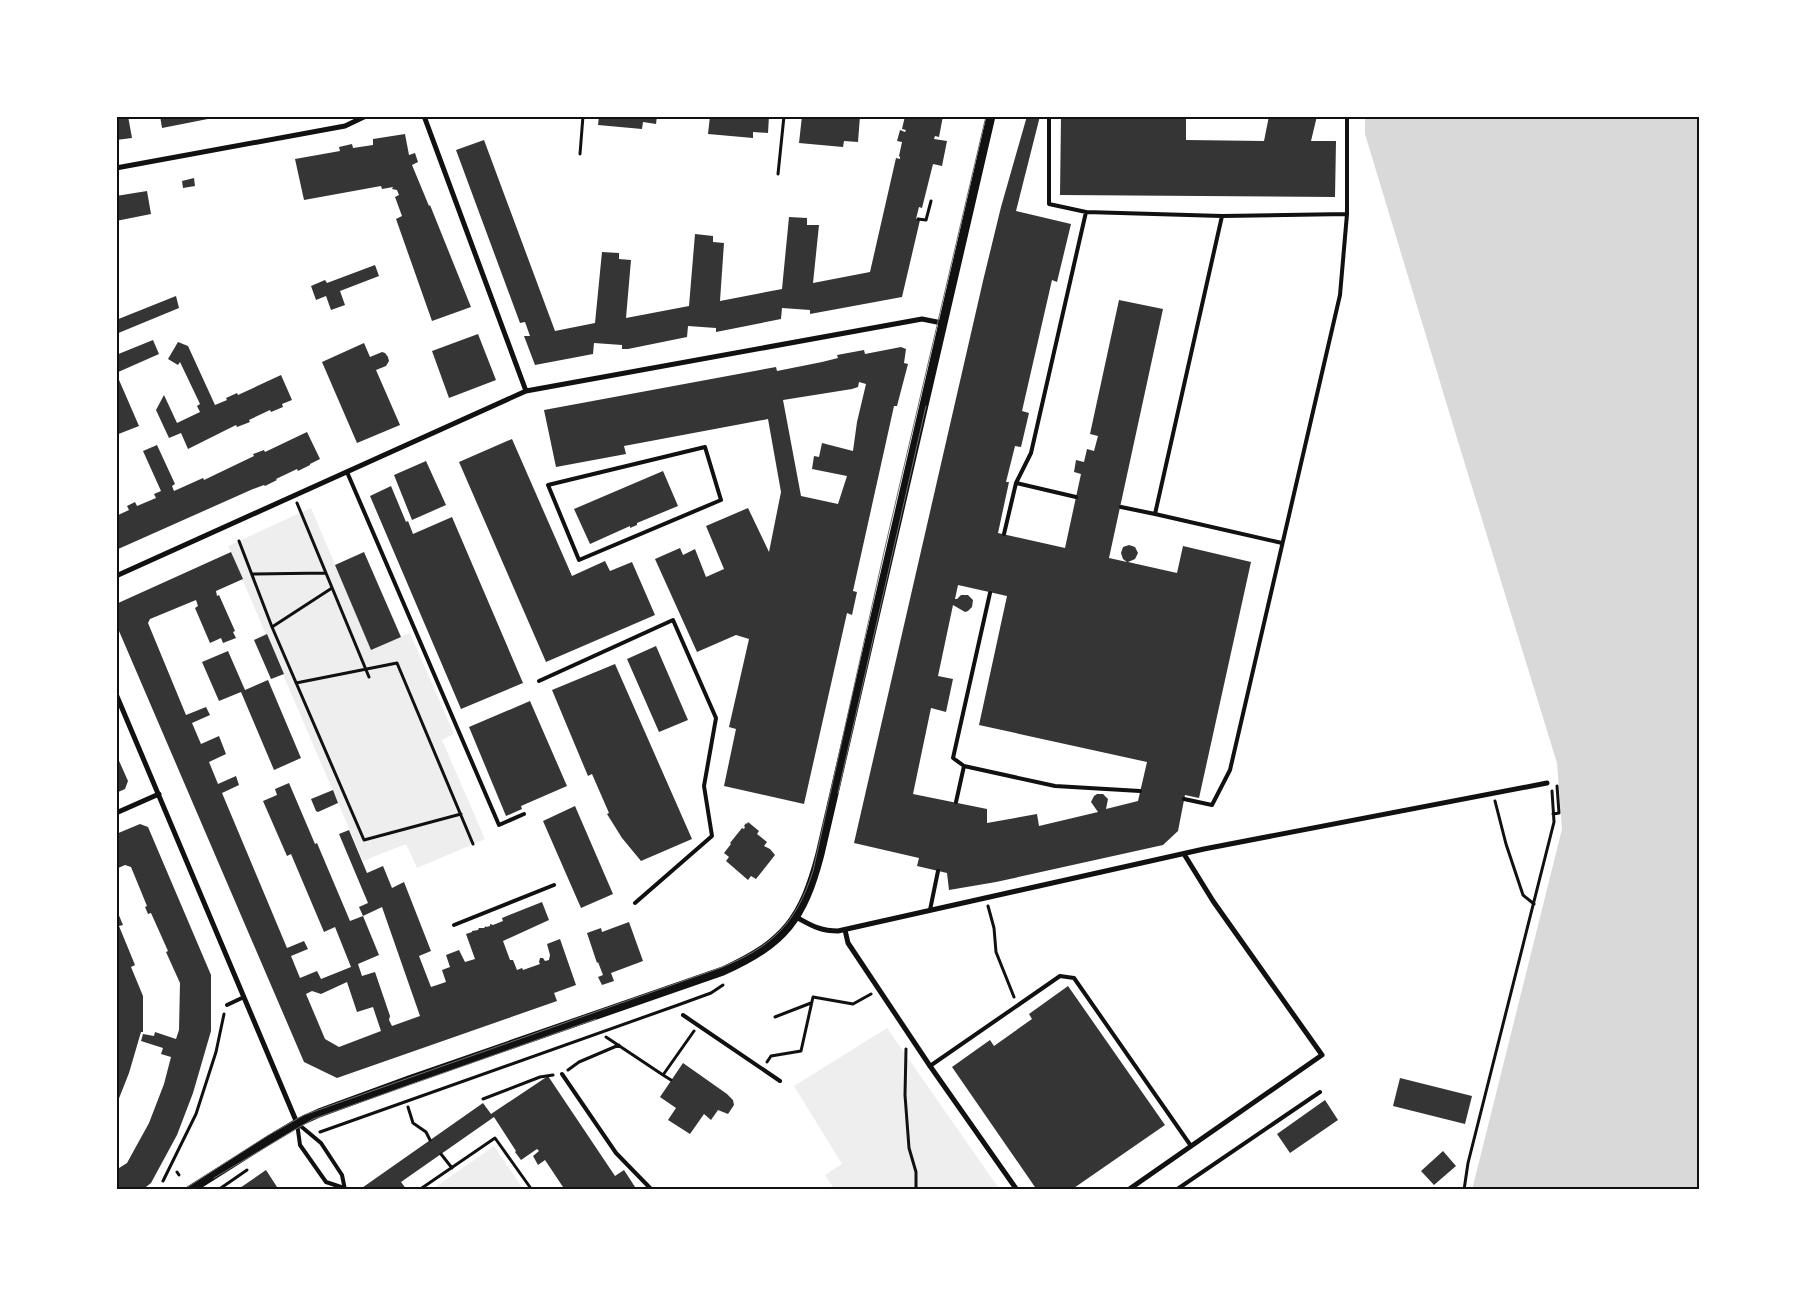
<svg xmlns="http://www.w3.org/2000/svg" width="1815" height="1306" viewBox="0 0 1815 1306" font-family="Jost,sans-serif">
	<rect width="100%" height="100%" fill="#fff"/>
	<!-- green -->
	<path fill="#eee" d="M 311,508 L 371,649 L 410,633 L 454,734 L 442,740 L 485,839 L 417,868 L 406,844 L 363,861 L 228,546 Z
		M 887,1028 L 1000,1190 L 835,1190 L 825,1175 L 842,1164 L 794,1086 Z
		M 494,1146 L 524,1190 L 431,1190 Z"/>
	<!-- water -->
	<path fill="#d9d9d9" d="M 1365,116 L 1699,116 L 1699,1190 L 1472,1190 L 1562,829 L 1557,763 L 1460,448 L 1365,134 Z"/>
	<!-- building -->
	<path fill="#353535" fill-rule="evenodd" d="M 116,116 L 128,116 L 132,138 L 116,140 Z
		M 160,116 L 218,116 L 218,117 L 162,128 Z
		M 599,116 L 657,116 L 656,124 L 643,122 L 642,129 L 598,125 Z
		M 710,116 L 769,116 L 768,133 L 753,132 L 753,138 L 708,134 Z
		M 802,116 L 860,116 L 858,142 L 844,141 L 843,147 L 799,143 Z
		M 905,116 L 943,116 L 939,137 L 935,136 L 934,139 L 947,141 L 942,166 L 933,164 L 922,208 L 919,207 L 916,219 L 920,220 L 902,297 L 810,314 L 810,310 L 782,308 L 781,319 L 716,332 L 716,328 L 688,326 L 687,337 L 628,349 L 622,349 L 622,345 L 594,343 L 593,354 L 535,365 L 524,336 L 530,336 L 525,322 L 520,323 L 456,150 L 484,140 L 555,331 L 595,323 L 602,252 L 619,253 L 619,259 L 631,260 L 626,318 L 689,306 L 695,234 L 713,236 L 713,242 L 724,243 L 720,301 L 782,289 L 789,217 L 807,218 L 807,225 L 819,225 L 813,283 L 870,272 L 896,158 L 900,159 L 900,157 L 899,156 L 902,142 L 897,141 L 900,130 L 905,132 L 906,130 L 902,129 Z
		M 1027,116 L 1040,116 L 1016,211 L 1071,224 L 1057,282 L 1052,280 L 1022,411 L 1029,413 L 1021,447 L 1015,446 L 1006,482 L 1009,482 L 998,533 L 1065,548 L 1081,474 L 1074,472 L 1076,460 L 1084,462 L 1087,449 L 1094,451 L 1098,436 L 1090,434 L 1119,300 L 1163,309 L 1109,558 L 1127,562 L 1123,559 L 1121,553 L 1123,547 L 1129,545 L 1135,547 L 1138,553 L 1135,559 L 1128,562 L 1177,573 L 1183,546 L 1251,562 L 1201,789 L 1199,798 L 1185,795 L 1178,831 L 1163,845 L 996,882 L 949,890 L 947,873 L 917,866 L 919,858 L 854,843 L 983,281 L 1001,207 ZM 958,585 L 1007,596 L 979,725 L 1147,762 L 1138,801 L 1106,809 L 1108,799 L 1103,794 L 1097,794 L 1094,796 L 1091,802 L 1098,812 L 1039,826 L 1037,814 L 987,823 L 987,809 L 913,794 L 931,708 L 946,712 L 953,679 L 938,676 L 953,605 L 965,612 L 968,611 L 972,607 L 973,600 L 968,595 L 961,595 L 957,599 L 955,599 Z
		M 1061,116 L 1186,116 L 1186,140 L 1264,141 L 1269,116 L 1317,116 L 1311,141 L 1336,141 L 1335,197 L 1060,195 Z
		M 405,134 L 409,155 L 415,153 L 418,162 L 412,165 L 429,206 L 430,205 L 471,307 L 432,321 L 396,219 L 402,216 L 395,197 L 399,195 L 397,190 L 392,189 L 393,187 L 382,189 L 381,186 L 304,200 L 295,159 L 340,151 L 339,147 L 352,144 L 353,148 L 373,145 L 373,139 Z
		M 194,178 L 195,186 L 183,188 L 182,181 Z
		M 147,191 L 151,214 L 116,221 L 116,196 Z
		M 375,265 L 379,276 L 340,291 L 345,305 L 331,310 L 326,296 L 316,300 L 311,286 L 325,280 L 327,283 Z
		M 176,296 L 179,308 L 116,334 L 116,320 Z
		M 478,334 L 496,380 L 449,398 L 432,351 Z
		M 153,340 L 159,354 L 116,373 L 139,426 L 116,435 L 116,355 Z
		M 178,342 L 188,346 L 215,405 L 227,400 L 226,398 L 237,393 L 238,395 L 281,375 L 292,400 L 282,404 L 283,407 L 271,412 L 270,410 L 249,420 L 250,422 L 237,427 L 236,425 L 188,449 L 181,433 L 169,438 L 156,410 L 164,395 L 177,423 L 200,412 L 197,406 L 200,404 L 180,362 L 178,365 L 168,359 Z
		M 364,343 L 370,357 L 382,352 L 385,353 L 388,357 L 389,361 L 386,366 L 376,370 L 400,425 L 357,443 L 322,362 Z
		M 901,347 L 906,349 L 904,363 L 908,364 L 897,406 L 894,406 L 853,591 L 857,592 L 852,615 L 847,613 L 804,804 L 724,786 L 736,729 L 729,727 L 749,639 L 736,635 L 697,652 L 655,559 L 680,548 L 683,555 L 695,549 L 706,577 L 724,569 L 706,526 L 748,508 L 769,552 L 781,492 L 768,419 L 624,446 L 626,454 L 556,467 L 544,410 L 776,367 L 777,371 L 822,362 L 838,358 L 837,355 L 864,350 L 865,354 ZM 859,382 L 866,384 L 857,422 L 853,451 L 822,443 L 819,457 L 814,456 L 812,469 L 847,476 L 838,504 L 801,496 L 783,400 L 852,389 L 858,387 Z
		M 307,432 L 320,459 L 310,464 L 310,465 L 298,471 L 297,469 L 276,479 L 277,480 L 265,486 L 264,485 L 253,489 L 116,550 L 116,516 L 129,510 L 127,506 L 135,502 L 137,506 L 156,498 L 154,494 L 161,491 L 143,451 L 157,445 L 175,484 L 172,486 L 174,491 L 203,478 L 204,480 L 254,456 L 253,454 L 264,450 L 265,452 Z
		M 512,439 L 572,576 L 605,561 L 610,571 L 632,562 L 655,615 L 546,662 L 459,462 Z
		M 426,461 L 446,505 L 412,520 L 394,475 Z
		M 663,471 L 678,506 L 637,523 L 637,525 L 630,528 L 630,526 L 590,544 L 574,509 Z
		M 391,486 L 406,522 L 408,521 L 413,534 L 452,517 L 523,683 L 461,709 L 370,496 Z
		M 231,552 L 243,579 L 216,591 L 217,596 L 219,595 L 235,631 L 233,632 L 236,638 L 223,643 L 221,638 L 210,643 L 195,608 L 198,606 L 196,600 L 150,619 L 148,623 L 186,715 L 206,707 L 210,715 L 192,723 L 201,744 L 219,736 L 226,754 L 209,762 L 218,784 L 236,776 L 239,785 L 222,793 L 287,948 L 304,941 L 308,949 L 291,956 L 300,978 L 317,971 L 321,979 L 351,967 L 335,927 L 324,932 L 291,854 L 287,856 L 263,801 L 277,795 L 275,789 L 289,783 L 315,844 L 317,843 L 350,921 L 363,916 L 379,955 L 358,964 L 362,976 L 375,972 L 390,1016 L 389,1020 L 392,1026 L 420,1016 L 382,907 L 363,916 L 359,907 L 368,903 L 339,834 L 349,830 L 367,873 L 383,866 L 392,888 L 404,882 L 431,951 L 419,956 L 431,987 L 446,982 L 442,970 L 450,967 L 446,955 L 459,950 L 465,962 L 475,959 L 466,934 L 472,932 L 472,931 L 478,930 L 479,928 L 484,928 L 486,926 L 486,927 L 490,926 L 490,924 L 493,925 L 503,921 L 502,918 L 542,902 L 549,920 L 503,941 L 510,960 L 513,960 L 517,970 L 522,968 L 523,970 L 540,964 L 539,962 L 540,958 L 543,958 L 545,961 L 549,960 L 550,955 L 547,944 L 560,939 L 576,985 L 554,993 L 557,1001 L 337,1078 L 304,1062 L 116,624 L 116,604 ZM 347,982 L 357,1012 L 373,1007 L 381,1031 L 339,1047 L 325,1039 L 306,994 L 312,991 L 321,994 Z
		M 364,552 L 401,637 L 371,650 L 335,565 Z
		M 267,634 L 284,674 L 271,679 L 254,640 Z
		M 656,646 L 688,720 L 659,732 L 627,659 Z
		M 228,651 L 245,690 L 268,680 L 301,758 L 274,770 L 241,692 L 219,701 L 202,662 Z
		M 615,664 L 692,839 L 641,861 L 622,838 L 607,814 L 609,813 L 592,774 L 588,776 L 552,690 Z
		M 530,701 L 567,786 L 521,806 L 522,809 L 506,816 L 469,727 Z
		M 116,754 L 128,781 L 125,789 L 116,793 Z
		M 333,790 L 338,803 L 318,812 L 316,811 L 311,799 Z
		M 575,806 L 613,894 L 581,908 L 543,821 Z
		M 748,822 L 759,831 L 757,834 L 767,842 L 764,846 L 770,849 L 775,855 L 756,879 L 751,876 L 748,880 L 726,861 L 729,857 L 724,853 L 731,844 L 730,843 L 742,828 L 744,829 L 745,827 L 744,826 L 746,823 L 747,824 Z
		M 140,824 L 148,827 L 211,975 L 211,1031 L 193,1093 L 177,1135 L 151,1183 L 142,1190 L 116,1190 L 116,1170 L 127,1163 L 149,1123 L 164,1084 L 171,1057 L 161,1054 L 163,1048 L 141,1041 L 143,1034 L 154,1036 L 155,1032 L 176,1039 L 179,1030 L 180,983 L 166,952 L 168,951 L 151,913 L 148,914 L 145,907 L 147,906 L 131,867 L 125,865 L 116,869 L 116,834 Z
		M 118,913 L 123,925 L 119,926 L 135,965 L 131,967 L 143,996 L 143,1032 L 141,1032 L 129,1073 L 116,1106 L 116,914 Z
		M 629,922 L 643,961 L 611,973 L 614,981 L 602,985 L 598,977 L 603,975 L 598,962 L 597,963 L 587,933 L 601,928 L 602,932 Z
		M 1068,986 L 1165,1125 L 1071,1190 L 1037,1190 L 952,1067 L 990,1040 L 994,1046 L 1032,1019 L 1029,1014 Z
		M 683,1063 L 727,1094 L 733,1100 L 734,1105 L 728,1114 L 718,1110 L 711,1120 L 704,1114 L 690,1134 L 668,1120 L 676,1108 L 660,1097 Z
		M 548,1076 L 615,1176 L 624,1170 L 637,1190 L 565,1190 L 545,1160 L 538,1165 L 533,1156 L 539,1151 L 537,1149 L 521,1160 L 515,1152 L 516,1151 L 494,1117 L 401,1182 L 407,1190 L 359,1190 L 483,1103 L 491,1114 Z
		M 1400,1078 L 1472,1096 L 1465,1124 L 1393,1106 Z
		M 1325,1100 L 1338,1120 L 1290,1153 L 1277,1134 Z
		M 1443,1151 L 1456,1166 L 1434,1185 L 1421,1171 Z
		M 266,1170 L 279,1190 L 237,1190 Z"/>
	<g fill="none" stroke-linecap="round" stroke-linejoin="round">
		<!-- path -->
		<path stroke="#111" stroke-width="3" d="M 580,154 L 583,116
			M 778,174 L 784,116
			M 918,219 L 926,220 L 931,201
			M 297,503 L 369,677
			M 239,541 L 272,627 L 364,840 L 461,814
			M 252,574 L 326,573
			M 272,627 L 332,588
			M 296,683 L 397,663 L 473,844
			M 1495,801 L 1506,844 L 1523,895 L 1534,904
			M 1553,814 L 1559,813 L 1557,786
			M 988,906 L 994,928 L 996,952 L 1014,997
			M 775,1017 L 811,1003
			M 606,1037 L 663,1075
			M 906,1049 L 905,1095 L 909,1148 L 916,1172 L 916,1190
			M 767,1062 L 771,1056 L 801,1051 L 813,997 L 853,1004 L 871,994
			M 568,1070 L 579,1062 L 619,1045
			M 671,1080 L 663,1075 L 694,1031
			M 483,1099 L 540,1077 L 553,1075
			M 408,1107 L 413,1123 L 426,1132 L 430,1140
			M 320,1132 L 678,1005 L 711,993 L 723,985
			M 441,1154 L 452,1168
			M 177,1172 L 179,1175
			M 163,1181 L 196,1114 L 216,1052 L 224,1014
			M 218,1190 L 247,1170
			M 419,1190 L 495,1138 L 532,1190
			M 1464,1190 L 1468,1163 L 1554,822 L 1552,791"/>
		<!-- service -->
		<path stroke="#111" stroke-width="4" d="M 1049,116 L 1049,204 L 1086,212 L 1222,216 L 1347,214
			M 1222,216 L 1155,514 L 1282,543
			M 705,447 L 721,500 L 579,560 L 548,485 Z
			M 347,472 L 499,825 L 524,814
			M 1016,483 L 1076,497
			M 1121,507 L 1155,514
			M 1004,534 L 1016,483 L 1031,453 L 1086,212
			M 990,593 L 953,758 L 964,766 L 1055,786 L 1140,791
			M 539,681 L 673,620 L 716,718 L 704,786 L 712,836 L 635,903
			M 1184,799 L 1212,805 L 1230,770 L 1340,295 L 1347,214 L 1347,116
			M 956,802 L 964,766
			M 930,910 L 938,871
			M 454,925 L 554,885
			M 227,1005 L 244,997
			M 683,1015 L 780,1081
			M 930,1066 L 1060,976 L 1074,978 L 1191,1146
			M 562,1074 L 616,1153 L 652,1190
			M 297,1123 L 300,1145 L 326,1182 L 344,1188
			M 297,1123 L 321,1143 L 342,1175 L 345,1190
			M 1176,1190 L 1320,1092"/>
		<!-- minor -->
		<path stroke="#111" stroke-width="5" d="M 424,116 L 526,391
			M 116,168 L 345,126 L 366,116
			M 116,576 L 526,391 L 922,319 L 942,323
			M 116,694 L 297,1123
			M 116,813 L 159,794
			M 796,917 C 811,925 819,931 838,931 L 1204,849 L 1547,783
			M 845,930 L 848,943 L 930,1066 L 1017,1190
			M 1128,1190 L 1322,1055 L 1213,901 L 1184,854"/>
		<!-- tertiary -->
		<path stroke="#111" stroke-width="9" d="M 190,1190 L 277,1135 L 297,1123 L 319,1113 L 409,1080 L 723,971 C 785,943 803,919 820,854 L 991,116"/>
		<!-- tram -->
		<path stroke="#707070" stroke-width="1" d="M 838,793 L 926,406
			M 214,1178 L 313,1119 L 596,1019
			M 183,1190 L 267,1136 L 304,1115 L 720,968 C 772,947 796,924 813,871 L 884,552 L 986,116"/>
	</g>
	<!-- border -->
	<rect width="1815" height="1306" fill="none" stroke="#ffffff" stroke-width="235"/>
	<rect x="118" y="118" width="1580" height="1070" fill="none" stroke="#111" stroke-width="2"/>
</svg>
